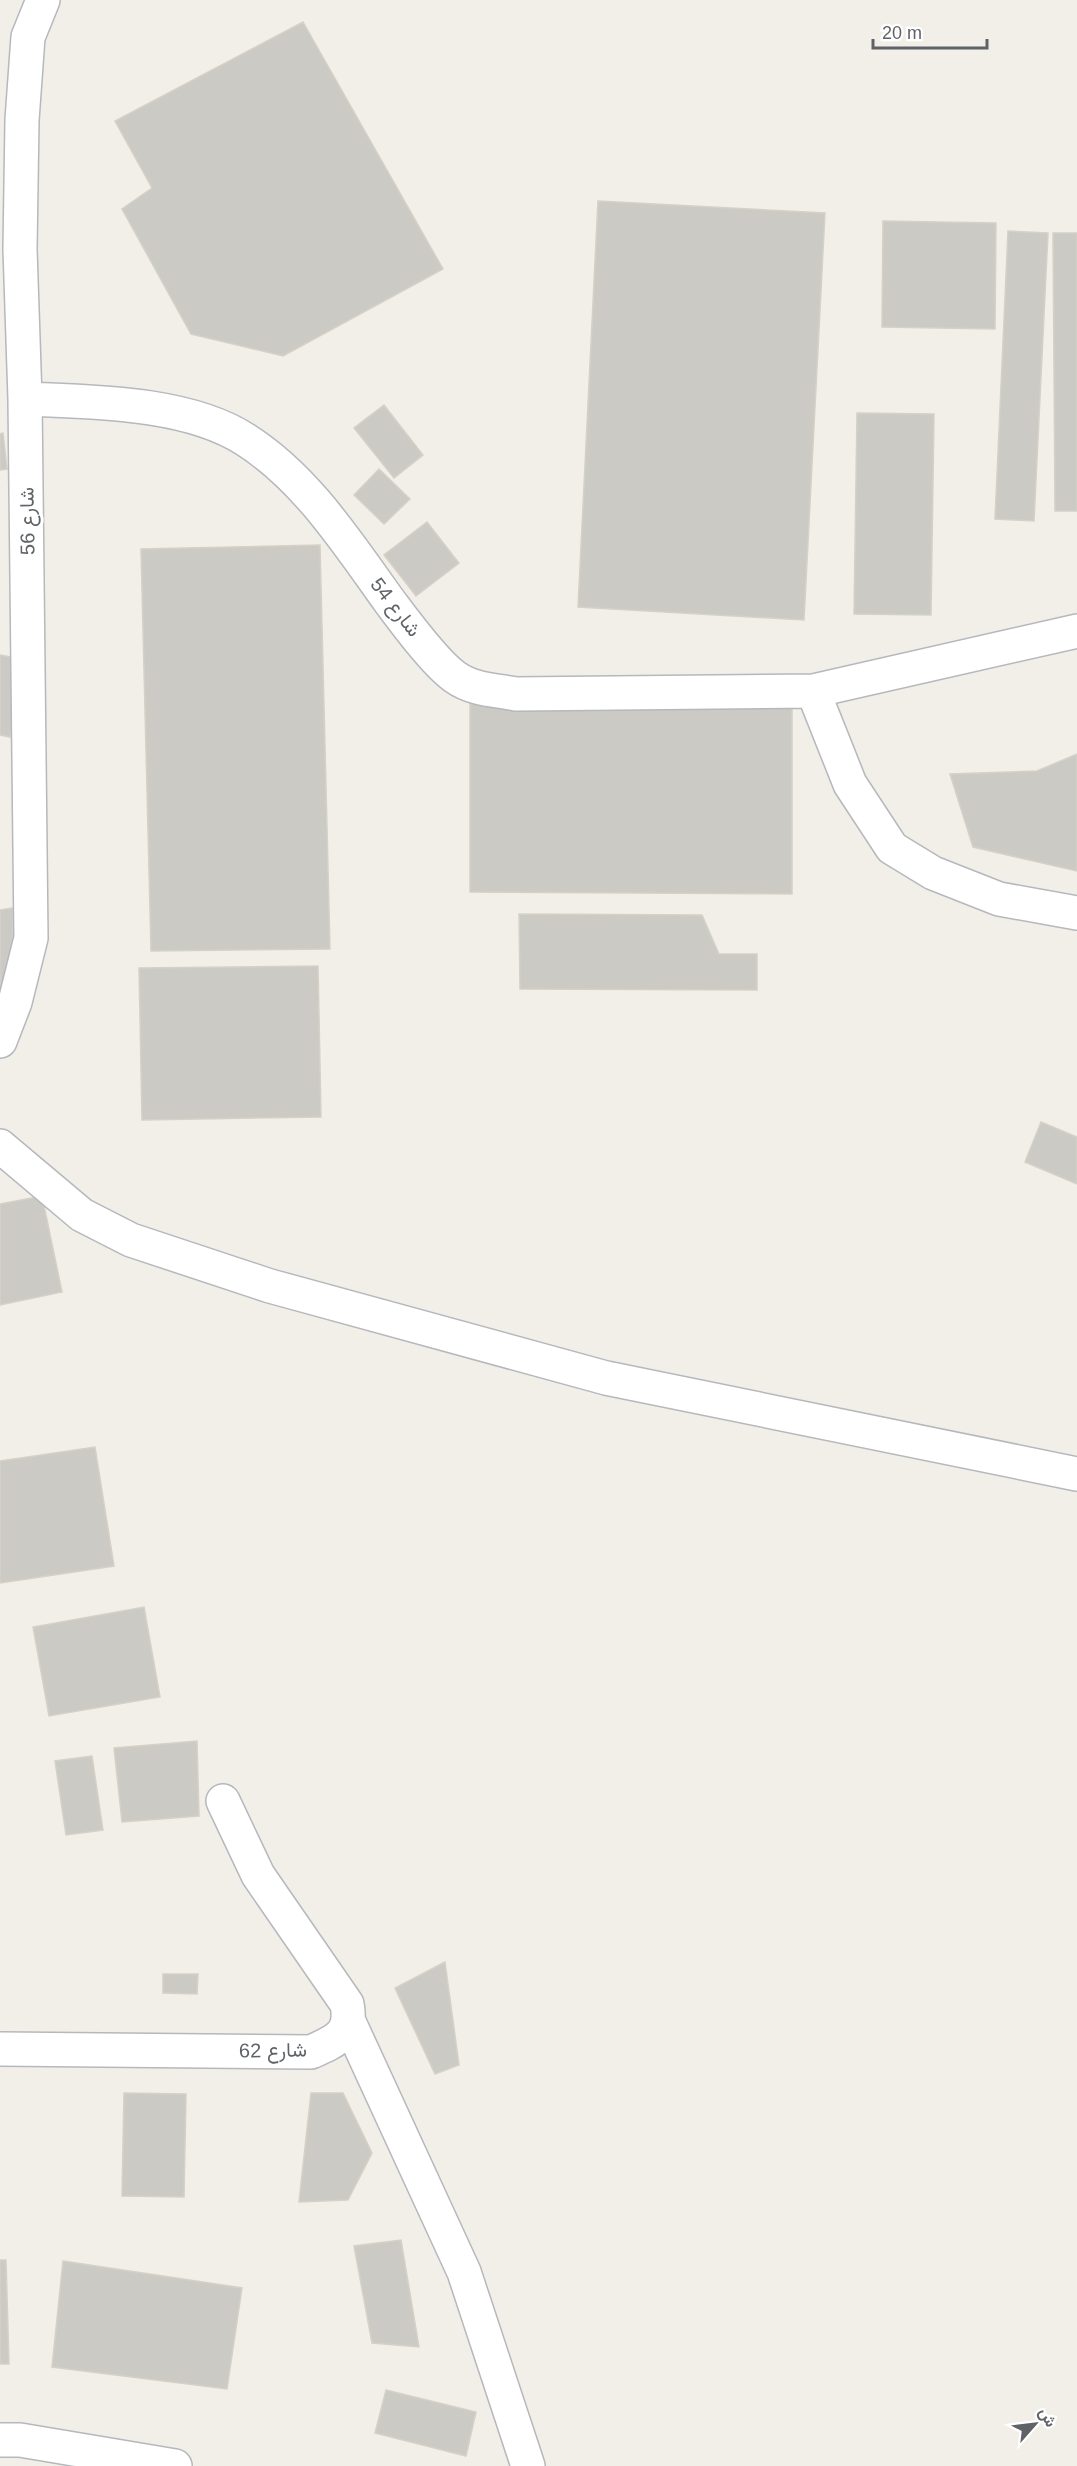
<svg xmlns="http://www.w3.org/2000/svg" width="1077" height="2466" viewBox="0 0 1077 2466" font-family="Arial,Vazirmatn,sans-serif">
	<rect width="100%" height="100%" fill="#f1efe8"/>
	<!-- building -->
	<path fill="#cccac5" stroke="#d6d1c6" stroke-width="1.5" d="M 303,22 L 443,269 L 283,356 L 191,334 L 122,209 L 152,188 L 115,121 Z
		M 598,201 L 825,213 L 804,620 L 578,607 Z
		M 883,221 L 996,223 L 995,329 L 882,327 Z
		M 1008,231 L 1048,233 L 1034,521 L 995,519 Z
		M 1053,233 L 1077,233 L 1077,511 L 1055,511 Z
		M 384,405 L 423,455 L 394,478 L 354,428 Z
		M 857,413 L 934,414 L 931,615 L 854,614 Z
		M 3,433 L 7,469 L 0,470 L 0,434 Z
		M 379,469 L 410,499 L 384,524 L 354,495 Z
		M 427,522 L 459,563 L 416,596 L 384,555 Z
		M 320,545 L 330,949 L 151,951 L 141,549 Z
		M 0,655 L 23,659 L 10,737 L 0,735 Z
		M 470,703 L 792,704 L 792,894 L 470,892 Z
		M 1077,754 L 1077,871 L 973,847 L 950,774 L 1037,771 Z
		M 13,908 L 12,978 L 0,1011 L 0,910 Z
		M 519,914 L 702,915 L 719,954 L 757,954 L 757,990 L 520,989 Z
		M 318,966 L 321,1117 L 142,1120 L 139,968 Z
		M 1041,1122 L 1077,1137 L 1077,1184 L 1025,1162 Z
		M 42,1196 L 62,1292 L 0,1305 L 0,1204 Z
		M 95,1447 L 114,1566 L 0,1583 L 0,1461 Z
		M 144,1607 L 160,1697 L 49,1716 L 33,1627 Z
		M 197,1741 L 199,1816 L 122,1822 L 114,1748 Z
		M 92,1756 L 103,1830 L 66,1835 L 55,1761 Z
		M 445,1962 L 459,2065 L 435,2074 L 395,1988 Z
		M 163,1974 L 198,1974 L 197,1994 L 163,1993 Z
		M 124,2093 L 186,2094 L 184,2197 L 122,2196 Z
		M 311,2093 L 343,2093 L 372,2153 L 348,2200 L 299,2202 Z
		M 401,2240 L 419,2347 L 372,2343 L 354,2246 Z
		M 0,2260 L 6,2260 L 9,2364 L 0,2364 Z
		M 63,2261 L 242,2288 L 227,2389 L 52,2367 Z
		M 386,2390 L 476,2412 L 466,2456 L 375,2433 Z"/>
	<g fill="none" stroke-linecap="round" stroke-linejoin="round">
		<!-- minor casing -->
		<g stroke="#b5b8bc" stroke-width="36">
			<path id="minor" d="M 25,399 C 93,402 188,402 246,440 C 307,479 348,544 390,602 C 405,622 435,663 455,677 C 473,690 496,690 516,694 L 813,691 L 1077,631
				M 813,691 L 850,784 L 892,848 L 933,873 L 999,899 L 1077,913
				M 0,1041 L 15,1002 L 31,938 L 25,399 L 20,249 L 22,120 L 28,37 L 43,0
				M 0,1146 L 82,1215 L 131,1240 L 270,1286 L 606,1378 L 1077,1474
				M 349,2022 L 464,2272 L 528,2466
				M 0,2049 L 311,2052 C 336,2041 353,2034 347,2004 L 258,1875 L 223,1801
				M 0,2440 L 20,2440 L 175,2466"/>
		</g>
		<!-- minor -->
		<use href="#minor" stroke="#fff" stroke-width="33"/>
	</g>
	<g text-anchor="middle" stroke-width="6" stroke-linejoin="round" paint-order="stroke">
		<!-- street labels -->
		<g font-size="20" fill="#5f6368" stroke="#fff">
			<text transform="translate(27 521) rotate(-91)" y="7">شارع 56</text>
			<text transform="translate(396 607) rotate(52)" y="7">شارع 54</text>
			<text transform="translate(273 2050) rotate(-1)" y="7">شارع 62</text>
		</g>
	</g>
	<!-- north arrow -->
	<g transform="translate(1035 2424) rotate(62)" stroke="#ffffff" stroke-width="4.5" paint-order="stroke">
	<path d="M0-4.5L10 22L0 15L-10 22Z" fill="#5f6368"/>
	<text y="-9" font-size="16" font-weight="bold" text-anchor="middle" fill="#5f6368">ش</text>
	</g>
	<!-- scale -->
	<path d="M873 39v9h114v-9" fill="none" stroke="#5f6368" stroke-width="3"/>
	<text x="882" y="39" font-size="18" fill="#5f6368" stroke="#ffffff" stroke-width="4.5" paint-order="stroke">20 m</text>
</svg>
